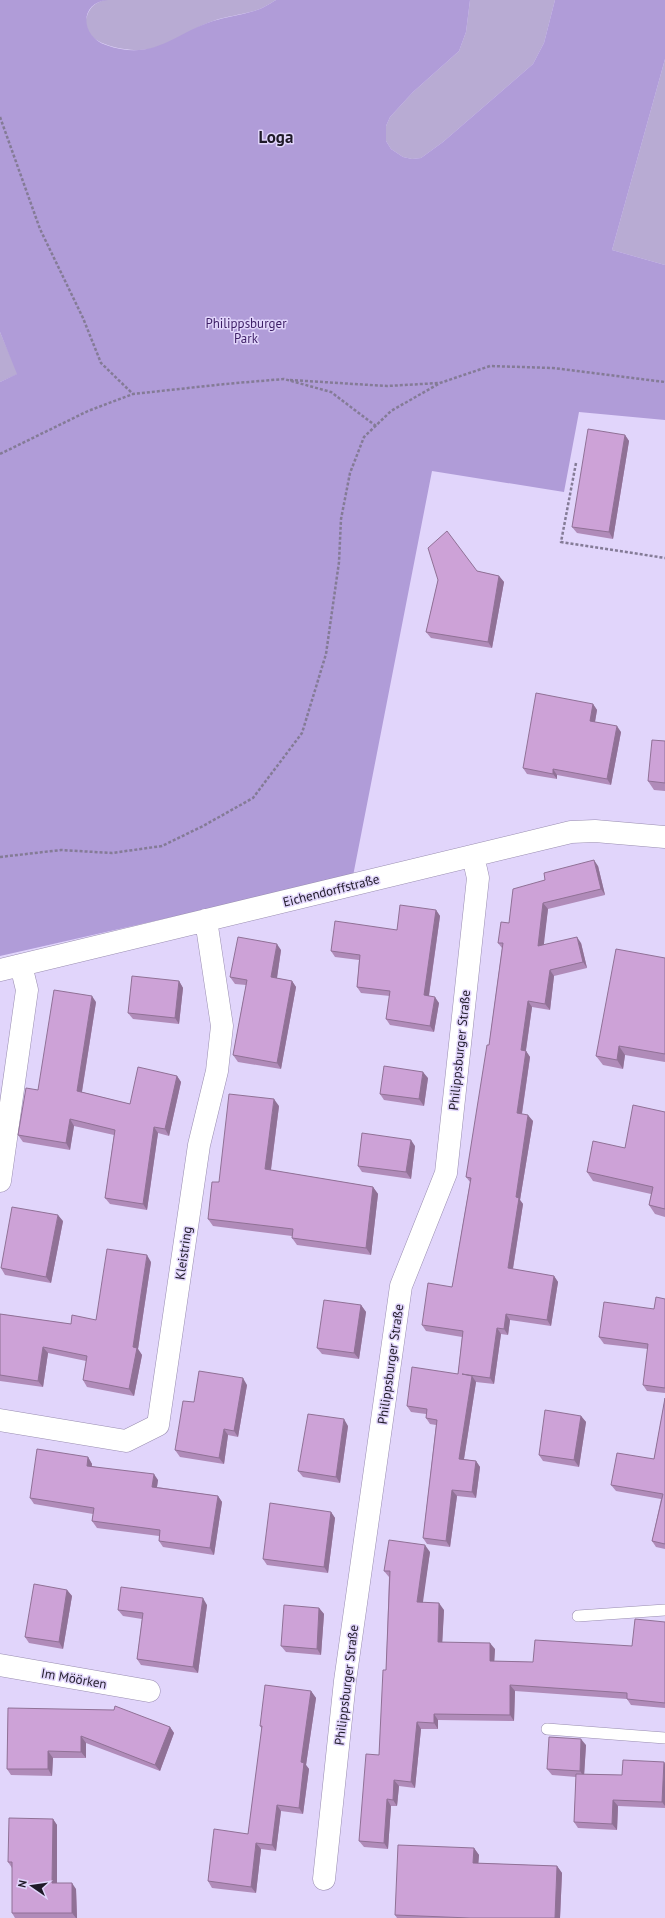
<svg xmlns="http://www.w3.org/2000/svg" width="665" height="1918" viewBox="0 0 665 1918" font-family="'PT Sans',sans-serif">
	<rect width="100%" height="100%" fill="#e1d5fb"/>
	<!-- green -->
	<path fill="#b8abd3" d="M 104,0 L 276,0 C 269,4 262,9 254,11 C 241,15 226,16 213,21 C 187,30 165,51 137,50 C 120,50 77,42 87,16 C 90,7 95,3 104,0 Z
		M 470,0 L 555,0 L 544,43 L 533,64 L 443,142 L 421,158 L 412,159 L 403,157 L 391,149 L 386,141 L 386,126 L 390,117 L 413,92 L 459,51 L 466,32 Z
		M 665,59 L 665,265 L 612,250 Z
		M 0,332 L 18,374 L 0,382 Z"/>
	<!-- forest -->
	<path fill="#b09cd8" d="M 0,0 L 108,0 C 79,2 80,36 106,45 C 153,62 173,34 213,21 C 226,17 241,15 254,11 C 262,9 269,4 276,0 L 470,0 L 466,32 L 459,51 L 413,92 L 390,117 L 386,126 L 386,141 L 391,149 L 403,157 L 412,159 L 421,158 L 443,142 L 533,64 L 544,43 L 555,0 L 665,0 L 665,59 L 612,250 L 665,265 L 665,420 L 579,412 L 564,492 L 432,471 L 353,876 L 0,956 L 0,382 L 17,374 L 0,332 Z"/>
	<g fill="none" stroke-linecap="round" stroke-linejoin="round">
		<!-- service casing -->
		<g stroke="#998db0" stroke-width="12">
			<path id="service" d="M 578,1616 L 665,1610
				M 547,1729 L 665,1738"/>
		</g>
		<!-- minor casing -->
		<g stroke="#998db0" stroke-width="23">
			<path id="minor" d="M 0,970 L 571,832 L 595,831 L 665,837
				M 0,1181 L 27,990 L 21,965
				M 0,1420 L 126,1441 L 158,1425 L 199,1145 L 217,1071 L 222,1026 L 206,920
				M 0,1665 L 149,1691
				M 324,1879 L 345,1681 L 401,1286 L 446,1173 L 478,878 L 473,856"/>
		</g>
		<!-- path -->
		<path stroke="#847b96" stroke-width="2.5" stroke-dasharray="3 2" stroke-linecap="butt" d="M 0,117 L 40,229 L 83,318 L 101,363 L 133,394
			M 290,380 L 387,386 L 439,383
			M 0,454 L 88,411 L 133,394 L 225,384 L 284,379 L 331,392 L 376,426
			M 576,463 L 561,542 L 665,558
			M 0,857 L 61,850 L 112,853 L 162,846 L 203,826 L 253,798 L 302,733 L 326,654 L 339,562 L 341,519 L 350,473 L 364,437 L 391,411 L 440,383 L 490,366 L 553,368 L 665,382"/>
		<!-- service -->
		<use href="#service" stroke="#fff" stroke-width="11"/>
		<!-- minor -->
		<use href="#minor" stroke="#fff" stroke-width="22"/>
	</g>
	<!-- wall -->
	<path fill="#b08bb9" d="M 625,435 L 629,441 L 613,539 L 577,533 L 572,527 Z
		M 477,571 L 499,576 L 504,582 L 492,648 L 431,638 L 426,632 L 438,580 Z
		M 593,704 L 597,710 L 595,722 L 621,732 L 611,785 L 557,775 L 557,779 L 527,774 L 523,768 Z
		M 665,741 L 665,791 L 654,790 L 648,781 Z
		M 598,866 L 605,895 L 548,909 L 543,945 L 581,943 L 587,968 L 554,976 L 550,1010 L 532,1007 L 526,1051 L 530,1057 L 522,1114 L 533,1121 L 520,1200 L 523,1204 L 513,1269 L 554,1276 L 558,1282 L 551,1326 L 510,1320 L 508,1335 L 501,1334 L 494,1384 L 476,1382 L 464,1459 L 476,1461 L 480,1467 L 476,1498 L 457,1496 L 450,1547 L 427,1544 L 423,1538 L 436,1425 L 430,1424 L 426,1418 L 426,1414 L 411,1412 L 407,1406 L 458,1374 L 462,1337 L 426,1331 L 422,1325 L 452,1287 L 453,1282 L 470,1182 L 466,1177 L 489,1045 L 502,948 L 498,943 L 509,923 Z
		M 436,910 L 440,916 L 429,996 L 439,1003 L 434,1032 L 390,1025 L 386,1019 L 390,996 L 361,993 L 357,987 L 359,960 L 335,957 L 331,951 L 397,930 Z
		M 281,950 L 277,978 L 292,981 L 296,987 L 281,1069 L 238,1062 L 233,1055 L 246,985 L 235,984 L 230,977 Z
		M 665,958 L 665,1062 L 625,1055 L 623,1069 L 603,1065 L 596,1056 Z
		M 179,981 L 183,988 L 179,1024 L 133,1019 L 128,1013 Z
		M 96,1002 L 82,1092 L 130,1104 L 177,1076 L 181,1082 L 169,1136 L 158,1133 L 147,1210 L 110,1204 L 105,1198 L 114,1135 L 74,1126 L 70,1150 L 23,1142 L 18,1135 L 38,1090 Z
		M 428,1078 L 424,1106 L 384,1100 L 380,1094 Z
		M 279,1106 L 271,1170 L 373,1187 L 378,1194 L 371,1255 L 297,1245 L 292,1238 L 292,1236 L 213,1226 L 208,1219 L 219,1182 Z
		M 665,1112 L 665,1217 L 655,1214 L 649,1205 L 651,1194 L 593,1181 L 587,1172 L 625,1148 Z
		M 415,1146 L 411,1179 L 362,1172 L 358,1166 Z
		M 63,1221 L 51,1283 L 5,1275 L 1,1268 Z
		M 151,1262 L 138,1349 L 142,1355 L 134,1396 L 87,1387 L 83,1380 L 86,1361 L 48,1353 L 43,1387 L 0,1381 L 0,1314 L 71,1324 L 96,1320 Z
		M 665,1299 L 665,1393 L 647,1391 L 643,1385 L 648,1349 L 604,1344 L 599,1337 L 654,1309 Z
		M 361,1305 L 366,1312 L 359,1359 L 322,1354 L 317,1348 Z
		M 247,1385 L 238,1437 L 228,1435 L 224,1464 L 180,1457 L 175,1450 L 194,1402 Z
		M 665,1398 L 665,1549 L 656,1547 L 652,1541 L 661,1499 L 616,1491 L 611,1485 L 654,1459 Z
		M 581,1416 L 586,1422 L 579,1467 L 543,1461 L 539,1455 Z
		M 348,1426 L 340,1483 L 303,1477 L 298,1471 Z
		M 88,1457 L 92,1464 L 92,1466 L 158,1480 L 157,1487 L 218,1496 L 222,1502 L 214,1555 L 163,1547 L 159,1541 L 159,1536 L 97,1528 L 92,1521 L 93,1514 L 34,1504 L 30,1498 Z
		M 331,1512 L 335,1518 L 328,1573 L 267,1565 L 263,1559 Z
		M 430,1552 L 422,1603 L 444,1610 L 442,1642 L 495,1649 L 494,1661 L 533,1662 L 632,1646 L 665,1622 L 665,1708 L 631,1705 L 627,1699 L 515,1691 L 514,1721 L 438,1720 L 438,1729 L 421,1729 L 415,1788 L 399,1786 L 397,1806 L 391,1806 L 388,1849 L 364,1847 L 359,1841 L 379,1755 L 386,1670 L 389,1577 L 384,1571 Z
		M 67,1590 L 72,1596 L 63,1649 L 29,1643 L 25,1637 Z
		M 207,1605 L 198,1673 L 141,1665 L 137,1659 L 142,1619 L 123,1616 L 118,1610 Z
		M 319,1608 L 324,1614 L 321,1655 L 286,1652 L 281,1646 Z
		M 311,1691 L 316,1698 L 306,1765 L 309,1769 L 303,1814 L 281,1811 L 276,1851 L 261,1849 L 256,1893 L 212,1888 L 208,1881 L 248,1834 L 262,1729 L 260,1726 Z
		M 8,1708 L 170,1727 L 174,1733 L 160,1771 L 86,1743 L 86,1758 L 53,1758 L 52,1776 L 11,1775 L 7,1769 Z
		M 586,1745 L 584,1774 L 622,1775 L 664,1762 L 665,1764 L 665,1808 L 618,1806 L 617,1830 L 578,1828 L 574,1822 L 576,1777 L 552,1775 L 547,1769 Z
		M 53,1819 L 57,1825 L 57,1883 L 76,1889 L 77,1918 L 15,1918 L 12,1913 L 12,1868 L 8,1862 Z
		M 474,1848 L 479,1855 L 478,1863 L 557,1866 L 562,1873 L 560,1918 L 397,1918 L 395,1915 Z"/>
	<!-- shaded-wall -->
	<path fill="#907196" d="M 625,435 L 629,441 L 613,539 L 609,532 Z
		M 499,576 L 504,582 L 492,648 L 488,642 Z
		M 593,704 L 597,710 L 594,727 L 590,721 Z
		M 617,726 L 621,732 L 611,785 L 607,779 Z
		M 553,769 L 557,775 L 557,779 L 553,774 Z
		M 594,860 L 598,866 L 605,895 L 601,889 Z
		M 543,903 L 548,909 L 543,952 L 538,946 Z
		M 436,910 L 440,916 L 428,1001 L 424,995 Z
		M 577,937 L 581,943 L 587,968 L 583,962 Z
		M 277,944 L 281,950 L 276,984 L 271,977 Z
		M 550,970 L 554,976 L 550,1010 L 545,1004 Z
		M 179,981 L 183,988 L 179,1024 L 175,1018 Z
		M 292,981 L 296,987 L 281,1069 L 277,1063 Z
		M 92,996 L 96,1002 L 81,1097 L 77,1091 Z
		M 435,997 L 439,1003 L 434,1032 L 430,1026 Z
		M 528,1001 L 532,1007 L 525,1056 L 521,1050 Z
		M 619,1046 L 625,1055 L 623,1069 L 617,1060 Z
		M 526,1051 L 530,1057 L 521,1119 L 517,1113 Z
		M 423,1072 L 428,1078 L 424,1106 L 419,1099 Z
		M 177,1076 L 181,1082 L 169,1136 L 165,1129 Z
		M 274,1099 L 279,1106 L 270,1176 L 265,1169 Z
		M 528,1115 L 533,1121 L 520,1200 L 523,1204 L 512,1274 L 508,1268 L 516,1197 Z
		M 70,1119 L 74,1126 L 70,1150 L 66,1143 Z
		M 154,1127 L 158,1133 L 147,1210 L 143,1204 Z
		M 411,1140 L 415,1146 L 411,1179 L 406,1172 Z
		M 373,1187 L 378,1194 L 371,1255 L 366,1248 Z
		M 58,1215 L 63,1221 L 51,1283 L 46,1277 Z
		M 147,1255 L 151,1262 L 138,1349 L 142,1355 L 134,1396 L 129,1389 L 133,1347 Z
		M 554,1276 L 558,1282 L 551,1326 L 547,1320 Z
		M 361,1305 L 366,1312 L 359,1359 L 354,1353 Z
		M 506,1314 L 510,1320 L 508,1335 L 504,1329 Z
		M 497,1328 L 501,1334 L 494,1384 L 490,1378 Z
		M 43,1347 L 48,1353 L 43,1387 L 38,1381 Z
		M 472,1376 L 476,1382 L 463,1465 L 459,1459 Z
		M 243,1378 L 247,1385 L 238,1437 L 234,1431 Z
		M 581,1416 L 586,1422 L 579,1467 L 574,1460 Z
		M 344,1419 L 348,1426 L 340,1483 L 336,1477 Z
		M 224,1429 L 228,1435 L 224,1464 L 219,1458 Z
		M 88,1457 L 92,1464 L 91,1472 L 87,1466 Z
		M 476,1461 L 480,1467 L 476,1498 L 472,1492 Z
		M 154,1474 L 158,1480 L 156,1493 L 152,1487 Z
		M 452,1490 L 457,1496 L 450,1547 L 446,1541 Z
		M 218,1496 L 222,1502 L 214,1555 L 210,1548 Z
		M 331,1512 L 335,1518 L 328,1573 L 324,1567 Z
		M 425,1545 L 430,1552 L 422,1609 L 417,1602 Z
		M 67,1590 L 72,1596 L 63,1649 L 59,1642 Z
		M 203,1598 L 207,1605 L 198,1673 L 193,1667 Z
		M 439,1603 L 444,1610 L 442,1648 L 438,1642 Z
		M 319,1608 L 324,1614 L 321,1655 L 317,1649 Z
		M 490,1643 L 495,1649 L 494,1667 L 490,1661 Z
		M 510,1685 L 515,1691 L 514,1721 L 510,1715 Z
		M 311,1691 L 316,1698 L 306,1765 L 309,1769 L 303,1814 L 299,1808 L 301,1762 Z
		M 434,1714 L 438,1720 L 438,1729 L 434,1723 Z
		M 417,1722 L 421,1729 L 415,1788 L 411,1782 Z
		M 170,1727 L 174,1733 L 160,1771 L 155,1765 Z
		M 81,1736 L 86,1743 L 86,1758 L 81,1752 Z
		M 581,1739 L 586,1745 L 584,1777 L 580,1771 Z
		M 48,1751 L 53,1758 L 52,1776 L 48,1769 Z
		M 664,1762 L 665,1764 L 665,1806 L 662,1802 Z
		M 394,1780 L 399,1786 L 397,1806 L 393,1800 Z
		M 387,1799 L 391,1806 L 388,1849 L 384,1843 Z
		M 613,1800 L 618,1806 L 617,1830 L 612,1824 Z
		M 277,1805 L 281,1811 L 276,1851 L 272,1845 Z
		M 53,1819 L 57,1825 L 57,1889 L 52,1883 Z
		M 256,1843 L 261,1849 L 256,1893 L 251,1887 Z
		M 474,1848 L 479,1855 L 478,1869 L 473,1863 Z
		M 557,1866 L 562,1873 L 560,1918 L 555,1918 Z
		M 72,1883 L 76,1889 L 77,1918 L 76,1918 L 72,1913 Z"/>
	<!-- building -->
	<path fill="#cda2d7" stroke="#907196" d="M 588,429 L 625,435 L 609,532 L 572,527 Z
		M 447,531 L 477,571 L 499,576 L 488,642 L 426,632 L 438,580 L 428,548 Z
		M 536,693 L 593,704 L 590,721 L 617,726 L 607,779 L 553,769 L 553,774 L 523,768 Z
		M 652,740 L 665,741 L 665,783 L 648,781 Z
		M 594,860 L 601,889 L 543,903 L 538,946 L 577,937 L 583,962 L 550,970 L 545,1004 L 528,1001 L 521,1050 L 526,1051 L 517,1113 L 528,1115 L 516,1197 L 519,1198 L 508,1268 L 554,1276 L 547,1320 L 506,1314 L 504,1329 L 497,1328 L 490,1378 L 462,1374 L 472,1376 L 459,1459 L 476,1461 L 472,1492 L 452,1490 L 446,1541 L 423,1538 L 437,1420 L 426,1418 L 427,1409 L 407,1406 L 412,1367 L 458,1374 L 463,1331 L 422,1325 L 428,1283 L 452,1287 L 453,1282 L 471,1178 L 466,1177 L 487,1045 L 489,1045 L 503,943 L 498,943 L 501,922 L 509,923 L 513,889 L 545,880 L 544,873 Z
		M 400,905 L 436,910 L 424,995 L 435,997 L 430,1026 L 386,1019 L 390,991 L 357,987 L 360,955 L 331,951 L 335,921 L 397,930 Z
		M 238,937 L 277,944 L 271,977 L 292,981 L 277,1063 L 233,1055 L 247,980 L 230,977 Z
		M 616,949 L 665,958 L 665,1054 L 619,1046 L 617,1060 L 596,1056 Z
		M 132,976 L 179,981 L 175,1018 L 128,1013 Z
		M 54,990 L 92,996 L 77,1091 L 130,1104 L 138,1067 L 177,1076 L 165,1129 L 154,1127 L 143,1204 L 105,1198 L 115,1130 L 70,1119 L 66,1143 L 18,1135 L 26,1088 L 38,1090 Z
		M 384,1066 L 423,1072 L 419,1099 L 380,1094 Z
		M 229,1094 L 274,1099 L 265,1169 L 373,1187 L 366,1248 L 292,1238 L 293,1229 L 208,1219 L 212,1182 L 219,1182 Z
		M 633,1105 L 665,1112 L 665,1209 L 649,1205 L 653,1187 L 587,1172 L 593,1141 L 625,1148 Z
		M 362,1133 L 411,1140 L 406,1172 L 358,1166 Z
		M 12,1207 L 58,1215 L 46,1277 L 1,1268 Z
		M 107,1249 L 147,1255 L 133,1347 L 137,1348 L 129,1389 L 83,1380 L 87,1356 L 43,1347 L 38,1381 L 0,1375 L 0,1314 L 71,1324 L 72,1315 L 96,1320 Z
		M 656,1297 L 665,1299 L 665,1388 L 643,1385 L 648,1344 L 599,1337 L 604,1302 L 654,1309 Z
		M 324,1300 L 361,1305 L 354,1353 L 317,1348 Z
		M 199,1371 L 243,1378 L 234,1431 L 224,1429 L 219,1458 L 175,1450 L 183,1401 L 194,1402 Z
		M 665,1398 L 665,1544 L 652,1541 L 663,1494 L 611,1485 L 617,1453 L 654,1459 Z
		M 545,1410 L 581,1416 L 574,1460 L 539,1455 Z
		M 308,1414 L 344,1419 L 336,1477 L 298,1471 Z
		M 37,1449 L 88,1457 L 87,1466 L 154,1474 L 152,1487 L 218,1496 L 210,1548 L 159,1541 L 160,1530 L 92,1521 L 94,1508 L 30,1498 Z
		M 270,1503 L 331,1512 L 324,1567 L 263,1559 Z
		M 389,1540 L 425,1545 L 417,1602 L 439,1603 L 438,1642 L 490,1643 L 490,1661 L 533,1662 L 535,1640 L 632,1646 L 635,1619 L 665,1622 L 665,1703 L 627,1699 L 627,1693 L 510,1685 L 510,1715 L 434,1714 L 434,1723 L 417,1722 L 411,1782 L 394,1780 L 393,1800 L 387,1799 L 384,1843 L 359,1841 L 366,1754 L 379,1755 L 383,1670 L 386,1670 L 390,1571 L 384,1571 Z
		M 34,1584 L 67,1590 L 59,1642 L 25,1637 Z
		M 121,1587 L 203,1598 L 193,1667 L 137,1659 L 143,1613 L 118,1610 Z
		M 284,1605 L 319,1608 L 317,1649 L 281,1646 Z
		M 265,1685 L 311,1691 L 301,1762 L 304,1763 L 299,1808 L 277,1805 L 272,1845 L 256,1843 L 251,1887 L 208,1881 L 214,1829 L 248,1834 L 262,1726 L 260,1726 Z
		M 115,1706 L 170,1727 L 155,1765 L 81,1736 L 81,1752 L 48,1751 L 48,1769 L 7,1769 L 8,1708 L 114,1710 Z
		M 549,1737 L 581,1739 L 580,1771 L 547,1769 Z
		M 623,1760 L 664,1762 L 662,1802 L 613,1800 L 612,1824 L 574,1822 L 576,1774 L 622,1775 Z
		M 9,1818 L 53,1819 L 52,1883 L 72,1883 L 72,1913 L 12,1913 L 12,1862 L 8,1862 Z
		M 398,1845 L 474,1848 L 473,1863 L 557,1866 L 555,1918 L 470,1918 L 395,1915 Z"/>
	<g text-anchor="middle" stroke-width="3" stroke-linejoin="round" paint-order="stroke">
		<!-- park labels -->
		<g font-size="13" fill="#3d1e65" stroke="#e1d5fb">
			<text x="246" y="328">Philippsburger<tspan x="246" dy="15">Park</tspan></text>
		</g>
		<!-- street labels -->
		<g font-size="13" fill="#1f1a28" stroke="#e1d5fb">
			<text transform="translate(331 890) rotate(-14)" y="5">Eichendorffstraße</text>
			<text transform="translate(459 1050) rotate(-84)" y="5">Philippsburger Straße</text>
			<text transform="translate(183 1253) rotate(-82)" y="5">Kleistring</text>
			<text transform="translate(390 1364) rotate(-82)" y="5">Philippsburger Straße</text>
			<text transform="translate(74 1678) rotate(10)" y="5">Im Möörken</text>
			<text transform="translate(346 1685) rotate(-83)" y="5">Philippsburger Straße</text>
		</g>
		<!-- district labels -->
		<g font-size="17" font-weight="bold" fill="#1f1a28" stroke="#e1d5fb">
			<text x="276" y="143">Loga</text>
		</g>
	</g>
	<!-- north arrow -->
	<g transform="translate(32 1886) rotate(283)" stroke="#e1d5fb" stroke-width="3" paint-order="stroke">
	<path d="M0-3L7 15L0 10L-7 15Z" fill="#1f1a28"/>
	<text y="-6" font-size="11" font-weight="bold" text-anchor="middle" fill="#1f1a28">N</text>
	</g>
</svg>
